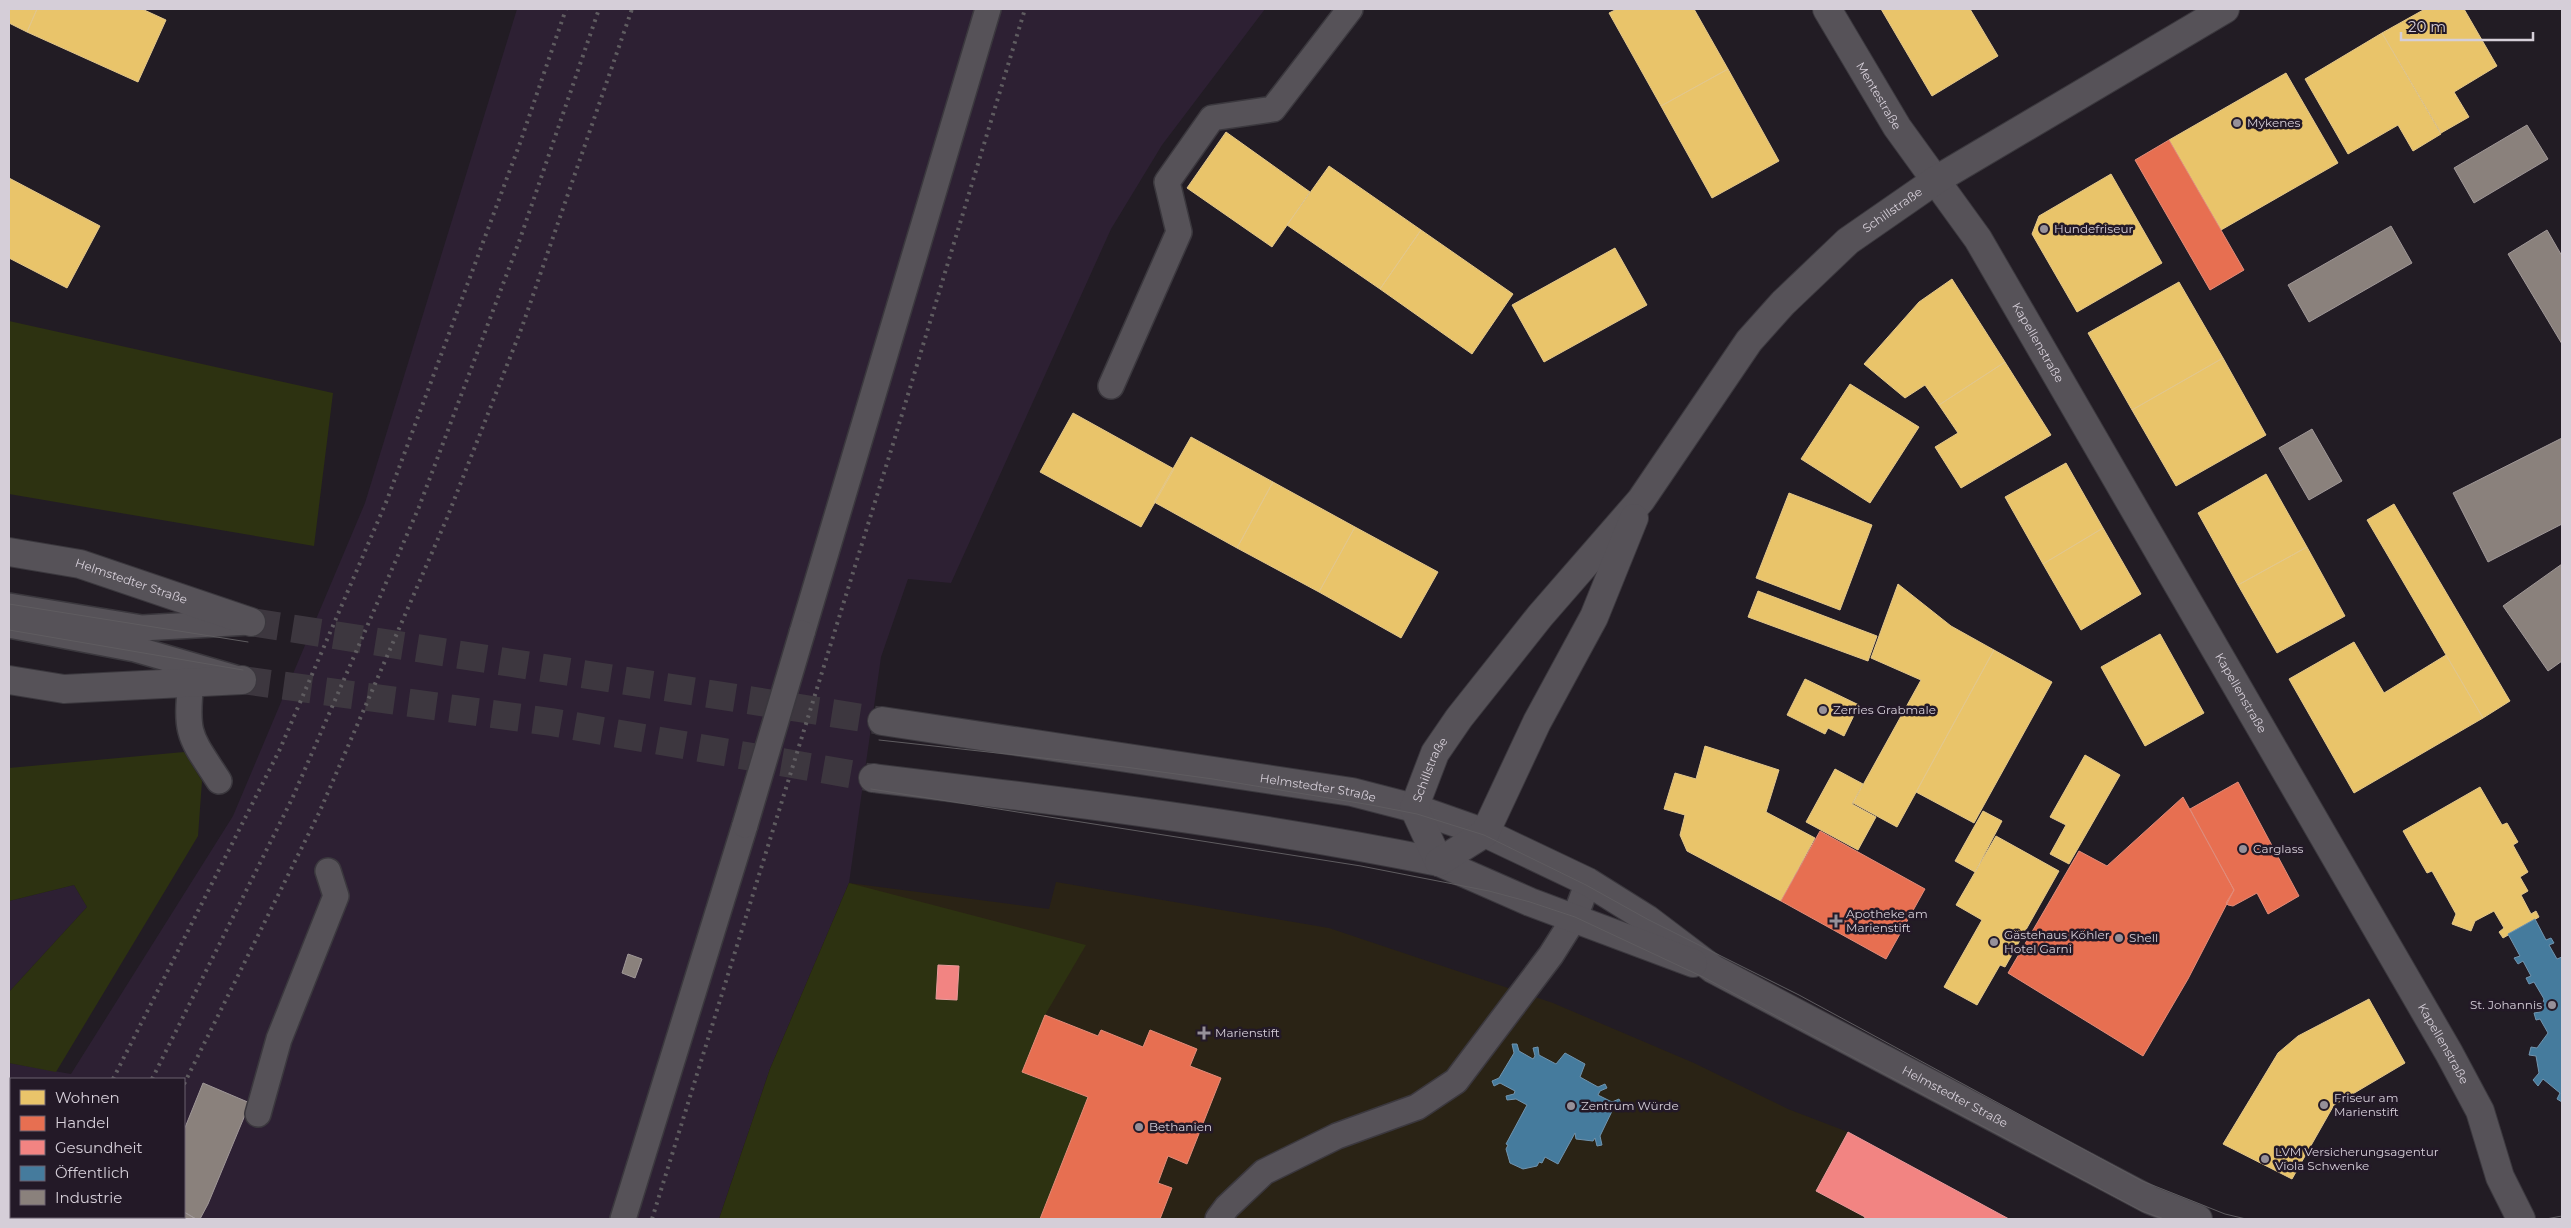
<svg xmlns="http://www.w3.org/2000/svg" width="2571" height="1228" viewBox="0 0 2571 1228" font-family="Montserrat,sans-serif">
	<rect width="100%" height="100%" fill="#221c24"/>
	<!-- built -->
	<path fill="#2d2033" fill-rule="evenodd" d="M 517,9 L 1265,9 L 1162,145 L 1111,229 L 951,583 L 908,579 L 881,657 L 849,883 L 770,1069 L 719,1219 L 9,1219 L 9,1063 L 71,1074 L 233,816 L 365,503 ZM 11,1079 L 184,1079 L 184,1217 L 11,1217 Z
		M 74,885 L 87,907 L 9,992 L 9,901 Z"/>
	<!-- medical -->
	<path fill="#2a2315" d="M 1056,882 L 1329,928 L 1553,1003 L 1694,1063 L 1788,1109 L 1848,1132 L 2009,1219 L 719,1219 L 770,1069 L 849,883 L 1049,909 Z"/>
	<!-- green -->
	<path fill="#2d3211" d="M 9,321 L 333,393 L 314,546 L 9,494 Z
		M 184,752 L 202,781 L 198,836 L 56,1072 L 9,1063 L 9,992 L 87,907 L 74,885 L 9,901 L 9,768 Z
		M 849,883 L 1086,945 L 1045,1015 L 1022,1072 L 1088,1097 L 1040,1219 L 719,1219 L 770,1069 Z"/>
	<!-- homes -->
	<path fill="#e9c46a" stroke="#e3c78b" d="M 9,9 L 37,9 L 27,32 L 9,23 Z
		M 37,9 L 142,9 L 166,20 L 138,82 L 27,32 Z
		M 1617,9 L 1694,9 L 1728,69 L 1661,106 L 1609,13 Z
		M 1881,9 L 1970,9 L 1998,56 L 1932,96 Z
		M 2425,9 L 2464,9 L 2497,66 L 2454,92 L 2469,117 L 2441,133 L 2382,33 Z
		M 2382,33 L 2441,134 L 2413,151 L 2398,125 L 2348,154 L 2305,79 Z
		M 1728,69 L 1779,161 L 1712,198 L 1661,106 Z
		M 2286,73 L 2338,163 L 2221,230 L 2169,140 Z
		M 1226,132 L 1310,192 L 1272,247 L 1187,188 Z
		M 1329,166 L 1421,230 L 1380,289 L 1287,225 Z
		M 2111,174 L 2162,263 L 2077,312 L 2032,234 L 2039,216 Z
		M 9,178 L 100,226 L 67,288 L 9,258 Z
		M 1421,230 L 1513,294 L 1472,354 L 1380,289 Z
		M 1615,248 L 1647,305 L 1544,362 L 1512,305 Z
		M 1952,279 L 2005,362 L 1939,405 L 1925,385 L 1905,398 L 1864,364 L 1919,302 Z
		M 2179,282 L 2223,358 L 2132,410 L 2088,333 Z
		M 2223,358 L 2266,435 L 2176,486 L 2132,410 Z
		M 2005,362 L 2051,435 L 1961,488 L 1935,447 L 1958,433 L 1939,405 Z
		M 1850,384 L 1919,427 L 1870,503 L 1801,459 Z
		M 1073,413 L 1174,469 L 1141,527 L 1040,472 Z
		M 1191,437 L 1273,482 L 1237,548 L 1154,502 Z
		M 2066,463 L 2103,528 L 2043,564 L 2005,497 Z
		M 2266,474 L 2307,547 L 2238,585 L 2198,513 Z
		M 1273,482 L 1355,527 L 1319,592 L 1237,548 Z
		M 1789,493 L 1872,525 L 1840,610 L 1756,578 Z
		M 2394,504 L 2510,701 L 2483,718 L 2367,520 Z
		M 1355,527 L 1438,572 L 1401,638 L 1319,592 Z
		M 2103,528 L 2141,594 L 2081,630 L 2043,564 Z
		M 2307,547 L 2345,616 L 2277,653 L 2238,585 Z
		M 1898,584 L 1951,626 L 1994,650 L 1897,827 L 1853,803 L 1921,680 L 1871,658 Z
		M 1758,591 L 1877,636 L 1868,661 L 1748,617 Z
		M 2160,634 L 2204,713 L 2145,746 L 2101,667 Z
		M 2354,642 L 2384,693 L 2446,655 L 2483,718 L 2354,793 L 2289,679 Z
		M 1994,650 L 2052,682 L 1974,823 L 1916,792 Z
		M 1805,679 L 1859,705 L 1844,736 L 1828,728 L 1825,734 L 1787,715 Z
		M 1705,746 L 1779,770 L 1766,812 L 1815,838 L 1781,901 L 1687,851 L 1680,835 L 1685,815 L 1664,809 L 1675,773 L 1696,779 Z
		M 2085,755 L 2120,775 L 2069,864 L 2050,854 L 2066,825 L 2050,817 Z
		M 1835,769 L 1863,784 L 1852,804 L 1876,817 L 1858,850 L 1806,822 Z
		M 2480,787 L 2502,825 L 2507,823 L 2518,842 L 2513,845 L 2528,872 L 2520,877 L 2528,891 L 2521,895 L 2531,914 L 2536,911 L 2539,917 L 2503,938 L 2499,932 L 2504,928 L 2494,911 L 2475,921 L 2471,931 L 2452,924 L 2456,914 L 2432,871 L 2427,873 L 2403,831 Z
		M 1983,811 L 2002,821 L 1975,872 L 1955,861 Z
		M 1996,836 L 2059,871 L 2005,967 L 2000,965 L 1977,1005 L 1944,987 L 1982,920 L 1956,905 Z
		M 2369,999 L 2405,1063 L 2334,1105 L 2292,1179 L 2223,1144 L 2278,1053 L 2298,1036 Z"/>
	<!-- shops -->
	<path fill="#e76f51" stroke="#e28c7a" d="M 2169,140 L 2244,270 L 2210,290 L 2135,160 Z
		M 2238,782 L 2299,896 L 2268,914 L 2257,893 L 2233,906 L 2228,905 L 2226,903 L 2234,890 L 2190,809 Z
		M 2183,797 L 2234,890 L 2188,979 L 2143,1056 L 2008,973 L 2079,851 L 2107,866 Z
		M 1820,831 L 1925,889 L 1886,959 L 1781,901 Z
		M 1045,1015 L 1098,1036 L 1101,1030 L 1143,1047 L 1150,1030 L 1197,1049 L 1190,1066 L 1221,1078 L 1187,1164 L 1168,1156 L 1158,1183 L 1172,1188 L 1160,1219 L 1040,1219 L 1088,1097 L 1022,1072 Z"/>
	<!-- health -->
	<path fill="#f28482" stroke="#e99a9c" d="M 938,965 L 959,966 L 957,1000 L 936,999 Z
		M 1848,1132 L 2009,1219 L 1864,1219 L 1865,1217 L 1816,1191 Z"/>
	<!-- public -->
	<path fill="#457b9d" stroke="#7094af" d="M 2535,919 L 2546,940 L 2551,938 L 2554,943 L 2549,945 L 2557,959 L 2562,957 L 2562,1102 L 2557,1099 L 2560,1093 L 2543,1079 L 2538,1086 L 2533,1080 L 2539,1073 L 2536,1056 L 2529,1055 L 2531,1047 L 2537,1048 L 2548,1033 L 2540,1019 L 2536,1020 L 2534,1013 L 2540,1012 L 2544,999 L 2534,982 L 2529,984 L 2526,978 L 2531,976 L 2523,961 L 2518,964 L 2514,958 L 2520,956 L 2508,934 Z
		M 1512,1044 L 1517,1044 L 1519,1051 L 1533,1059 L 1535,1056 L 1533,1048 L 1538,1047 L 1539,1055 L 1556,1064 L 1565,1053 L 1585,1064 L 1580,1077 L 1598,1087 L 1605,1084 L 1607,1088 L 1600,1091 L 1598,1095 L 1612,1102 L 1619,1099 L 1621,1103 L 1614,1107 L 1600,1136 L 1602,1145 L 1597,1146 L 1595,1138 L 1593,1141 L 1576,1139 L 1575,1133 L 1558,1164 L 1545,1157 L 1542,1163 L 1539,1162 L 1537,1166 L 1523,1169 L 1510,1163 L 1506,1149 L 1508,1145 L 1506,1144 L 1527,1105 L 1516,1099 L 1507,1100 L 1506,1096 L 1514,1094 L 1515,1091 L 1500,1083 L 1494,1086 L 1492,1081 L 1499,1078 L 1514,1053 Z"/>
	<!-- industry -->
	<path fill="#8a817c" stroke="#a09898" d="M 2527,125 L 2548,159 L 2474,203 L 2454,168 Z
		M 2391,226 L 2412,263 L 2309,322 L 2288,285 Z
		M 2547,230 L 2562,256 L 2562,344 L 2508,254 Z
		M 2312,429 L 2342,481 L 2309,500 L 2279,448 Z
		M 2562,438 L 2562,524 L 2488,562 L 2453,493 Z
		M 2562,564 L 2562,661 L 2548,671 L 2503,606 Z
		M 628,954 L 642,959 L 635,978 L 622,973 Z
		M 203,1083 L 250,1103 L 208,1204 L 200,1219 L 196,1219 L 184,1212 L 184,1130 Z
		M 184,1212 L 196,1219 L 136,1219 L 137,1217 L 184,1217 Z"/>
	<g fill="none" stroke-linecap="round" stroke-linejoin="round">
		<!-- secondary-tunnel -->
		<path stroke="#3d373f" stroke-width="28" stroke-dasharray="28 14" stroke-linecap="butt" d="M 251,622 L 882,721
			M 242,680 L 551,722 L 873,778"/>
		<!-- service casing -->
		<g stroke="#3b383e" stroke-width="28">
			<path id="service" d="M 1111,386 L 1179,232 L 1167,182 L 1212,118 L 1273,109 L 1350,9
				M 9,606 L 142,628 L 249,622
				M 9,625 L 135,649 L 235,678
				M 802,633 L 988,9
				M 191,681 C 185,736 190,736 219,781
				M 258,1114 L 279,1039 L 336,896 L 328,871
				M 623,1219 L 745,825
				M 1218,1219 L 1227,1207 L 1264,1172 L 1337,1136 L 1417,1107 L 1456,1081 L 1551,955 L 1575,917 L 1588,882"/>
		</g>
		<!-- minor casing -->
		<g stroke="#3b383e" stroke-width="30">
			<g id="minor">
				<path id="s1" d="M 1827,9 L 1897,127 L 1978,239 L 2449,1053 L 2480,1111 L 2500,1177 L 2521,1219"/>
			</g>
		</g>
		<!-- tertiary casing -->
		<g stroke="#3b383e" stroke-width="30">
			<g id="tertiary">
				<path id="s2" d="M 1485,833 L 1588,882 L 1647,919 L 1713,969 L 2150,1200 L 2198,1219"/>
				<path d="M 1439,862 L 1530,902 L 1693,963"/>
			</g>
		</g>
		<!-- secondary casing -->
		<g stroke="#3b383e" stroke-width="30">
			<g id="secondary">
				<path id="s3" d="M 9,552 L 80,564 L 251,622"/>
				<path d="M 9,680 L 64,689 L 242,680"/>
				<path id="s4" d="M 882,721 L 1352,792 L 1414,808 L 1485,833"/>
				<path d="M 873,778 C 1062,801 1252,824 1439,862"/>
				<path id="s5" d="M 1439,862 L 1414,808 L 1435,753 L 1459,718 L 1540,616 L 1641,500 L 1749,341 L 1783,303 L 1848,241 L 1936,180 L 2225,9"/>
				<path d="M 1439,862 L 1485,833 L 1537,722 L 1594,617 L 1634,518"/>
			</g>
		</g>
		<!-- service -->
		<use href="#service" stroke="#565258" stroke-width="25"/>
		<!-- minor -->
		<use href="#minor" stroke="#565258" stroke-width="28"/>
		<!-- tertiary -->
		<use href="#tertiary" stroke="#565258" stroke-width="28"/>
		<!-- secondary -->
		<use href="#secondary" stroke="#565258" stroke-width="28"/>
		<!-- tram -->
		<path stroke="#5f5c60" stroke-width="1" d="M 9,604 L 248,642
			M 9,630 L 243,670
			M 879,740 L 1125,767 L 1213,779 L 1371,805 L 1417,814 L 1484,835 L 1586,885 L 1647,919 L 1799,995 L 2142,1181 L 2225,1214 L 2246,1219
			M 871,789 L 1361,866 L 1489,891 L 1530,902 L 1575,917 L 1703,977 L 2142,1211 L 2164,1219
			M 2546,1219 L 2562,1216"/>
		<!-- rail -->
		<path stroke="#5f5c60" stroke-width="4" stroke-dasharray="2.5 5" stroke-linecap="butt" d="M 113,1079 L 280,749 L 387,500 L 520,143 L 566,9
			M 152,1079 L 292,799 L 419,507 L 520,239 L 599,9
			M 184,1084 L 319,813 L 447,518 L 522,327 L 632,9
			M 37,1219 L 39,1217
			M 79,1219 L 81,1217
			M 114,1219 L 115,1217
			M 652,1219 L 893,444 L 1025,9"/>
		<!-- service-bridge casing -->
		<g stroke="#3b383e" stroke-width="28" stroke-linecap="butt">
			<path id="service-bridge" d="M 745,825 L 802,633"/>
		</g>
		<!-- service-bridge -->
		<use href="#service-bridge" stroke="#565258" stroke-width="25"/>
	</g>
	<!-- markers -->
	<g fill="#969099" stroke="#231927" stroke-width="2">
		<circle cx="2237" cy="123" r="5"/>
		<circle cx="2044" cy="229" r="5"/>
		<circle cx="1823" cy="710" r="5"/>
		<circle cx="2243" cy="849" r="5"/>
		<path d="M1833.5 913.5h5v5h5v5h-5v5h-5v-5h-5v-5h5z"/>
		<circle cx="2119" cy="938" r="5"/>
		<circle cx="1994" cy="942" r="5"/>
		<circle cx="2552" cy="1005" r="5"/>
		<path d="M1201.5 1025.5h5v5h5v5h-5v5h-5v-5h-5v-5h5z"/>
		<circle cx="2324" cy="1105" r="5"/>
		<circle cx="1571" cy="1106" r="5"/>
		<circle cx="1139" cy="1127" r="5"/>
		<circle cx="2265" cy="1159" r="5"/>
	</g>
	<g text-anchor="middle" stroke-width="5" stroke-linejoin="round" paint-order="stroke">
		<!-- street labels -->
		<g font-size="12" fill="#d5ced8" stroke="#231927">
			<text dy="4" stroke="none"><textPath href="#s1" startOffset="101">Mentestraße</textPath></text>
			<text dy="4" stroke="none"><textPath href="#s5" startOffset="832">Schillstraße</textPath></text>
			<text dy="4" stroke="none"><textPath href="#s1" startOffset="395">Kapellenstraße</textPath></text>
			<text dy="4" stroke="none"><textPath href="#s3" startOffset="126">Helmstedter Straße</textPath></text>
			<text dy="4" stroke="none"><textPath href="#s1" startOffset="800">Kapellenstraße</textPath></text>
			<text dy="4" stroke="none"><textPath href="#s5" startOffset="101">Schillstraße</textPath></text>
			<text dy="4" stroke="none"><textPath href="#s4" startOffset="441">Helmstedter Straße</textPath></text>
			<text dy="4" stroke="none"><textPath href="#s1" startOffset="1205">Kapellenstraße</textPath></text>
			<text dy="4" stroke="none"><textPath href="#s2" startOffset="540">Helmstedter Straße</textPath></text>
		</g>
		<!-- poi labels -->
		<g font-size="12" fill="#d5ced8" stroke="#231927" text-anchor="start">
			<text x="2247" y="127">Mykenes</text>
			<text x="2054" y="233">Hundefriseur</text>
			<text x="1833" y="714">Zerries Grabmale</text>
			<text x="2253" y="853">Carglass</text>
			<text x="1846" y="918">Apotheke am<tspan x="1846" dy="14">Marienstift</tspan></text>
			<text x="2004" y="939">Gästehaus Köhler<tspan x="2004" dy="14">Hotel Garni</tspan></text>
			<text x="2129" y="942">Shell</text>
			<text x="2542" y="1009" text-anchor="end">St. Johannis</text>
			<text x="1215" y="1037">Marienstift</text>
			<text x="2334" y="1102">Friseur am<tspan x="2334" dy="14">Marienstift</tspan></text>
			<text x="1581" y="1110">Zentrum Würde</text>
			<text x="1149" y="1131">Bethanien</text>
			<text x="2275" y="1156">LVM Versicherungsagentur<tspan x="2275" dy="14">Viola Schwenke</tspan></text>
		</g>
	</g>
	<!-- border -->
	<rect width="2571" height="1228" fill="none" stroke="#d5ced8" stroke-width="20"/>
	<!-- legend -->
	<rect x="10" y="1078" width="175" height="140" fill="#231927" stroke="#6a616e"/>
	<rect x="20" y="1090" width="25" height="15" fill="#e9c46a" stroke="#6a616e"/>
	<text x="55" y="1103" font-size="15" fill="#d5ced8">Wohnen</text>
	<rect x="20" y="1116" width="25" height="15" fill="#e76f51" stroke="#6a616e"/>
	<text x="55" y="1128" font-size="15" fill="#d5ced8">Handel</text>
	<rect x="20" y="1140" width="25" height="15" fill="#f28482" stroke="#6a616e"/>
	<text x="55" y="1153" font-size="15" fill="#d5ced8">Gesundheit</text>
	<rect x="20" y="1166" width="25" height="15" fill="#457b9d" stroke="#6a616e"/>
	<text x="55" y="1178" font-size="15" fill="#d5ced8">Öffentlich</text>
	<rect x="20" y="1190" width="25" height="15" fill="#8a817c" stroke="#6a616e"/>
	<text x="55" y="1203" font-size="15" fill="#d5ced8">Industrie</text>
	<!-- scale -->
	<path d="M2401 32v8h132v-8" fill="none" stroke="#d5ced8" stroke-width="2.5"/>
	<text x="2408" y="32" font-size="15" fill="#d5ced8" stroke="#231927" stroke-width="4" paint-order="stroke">20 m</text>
</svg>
